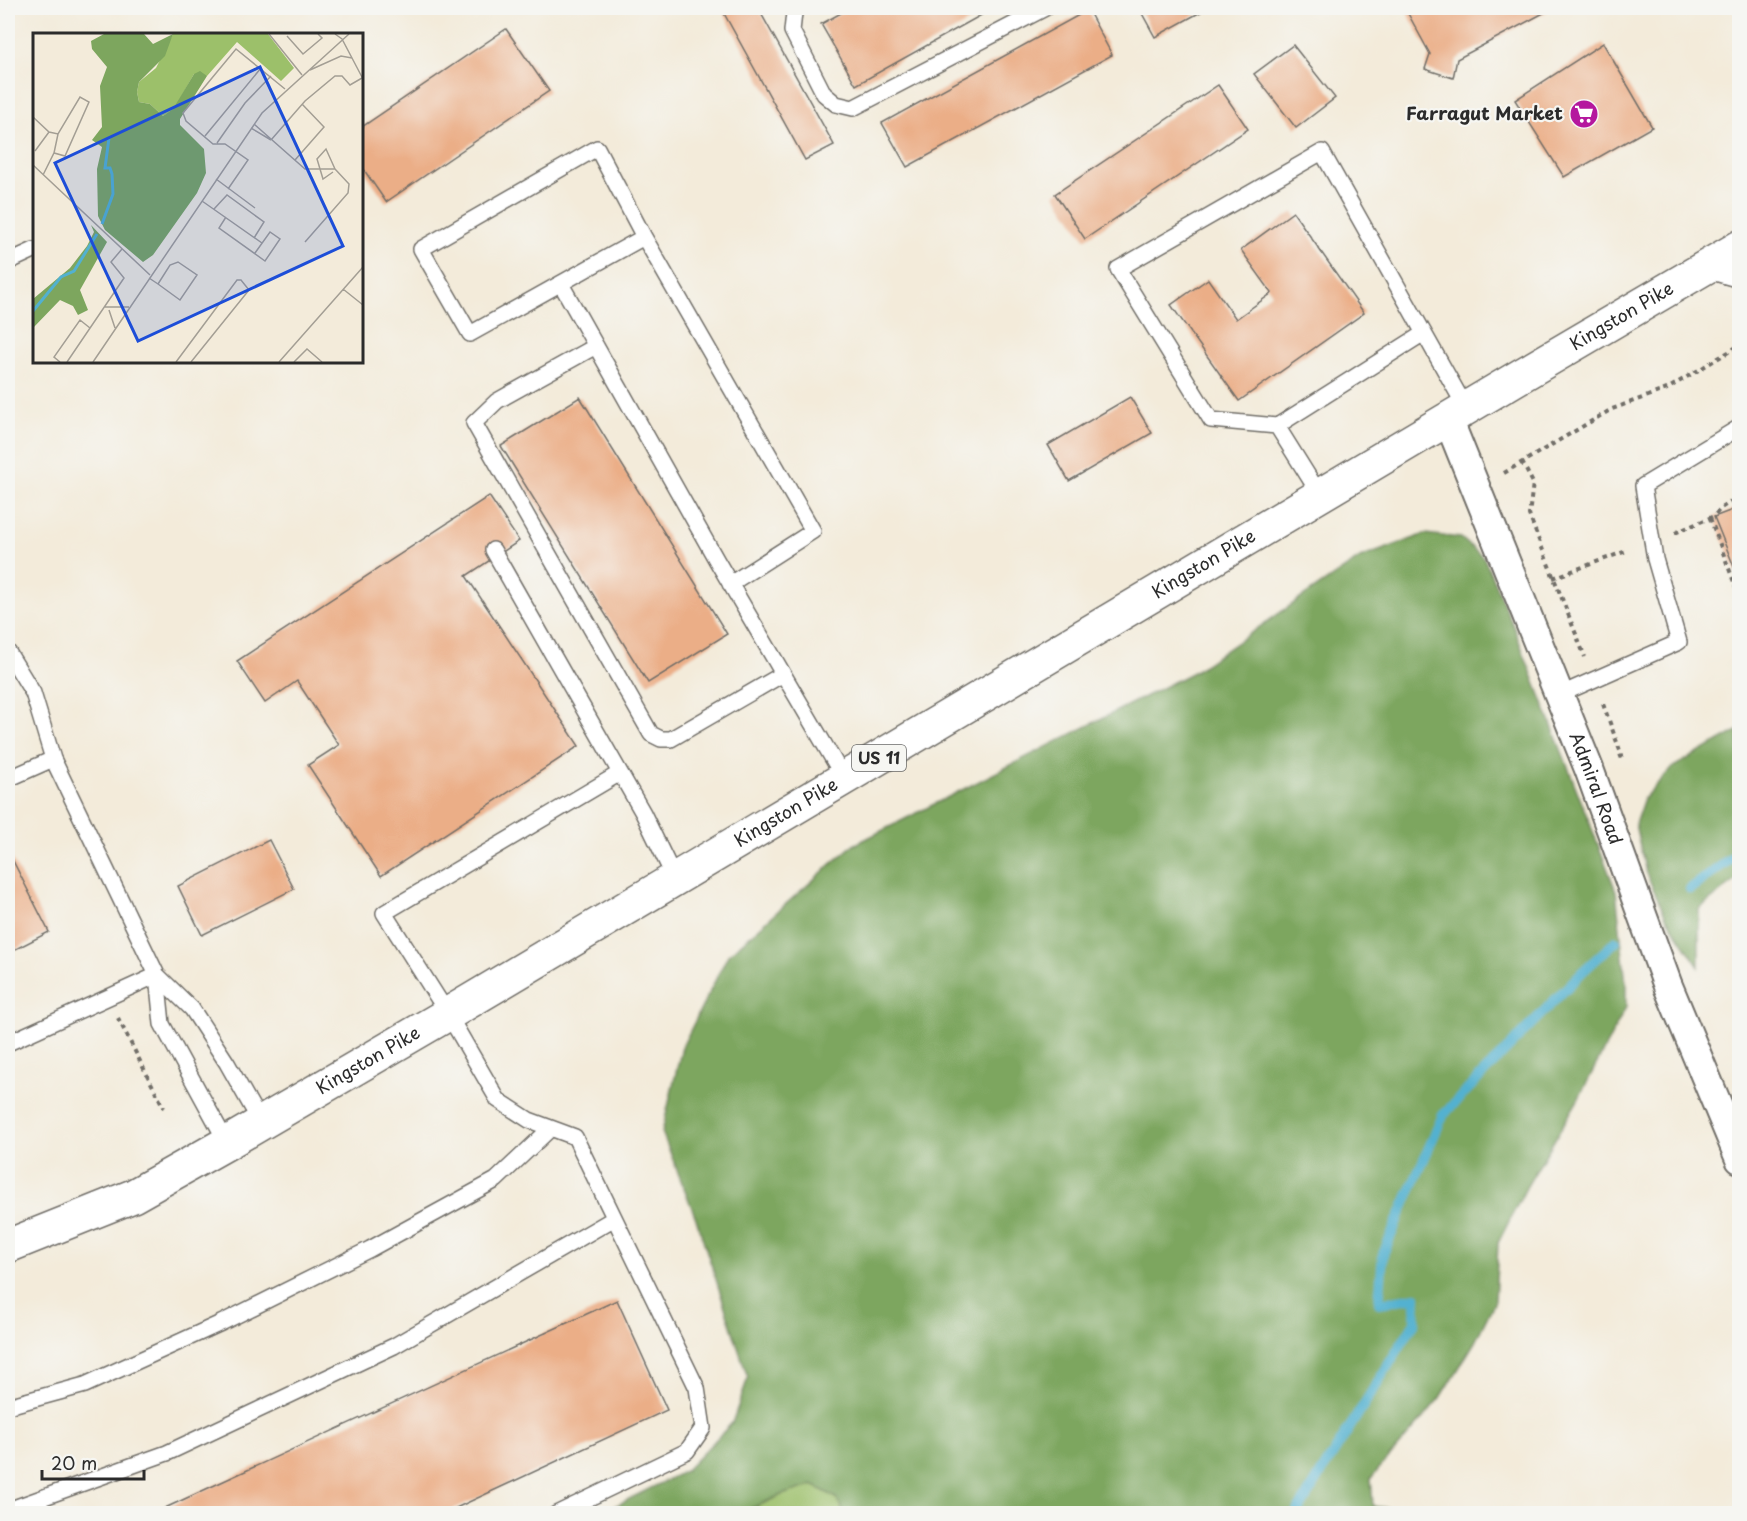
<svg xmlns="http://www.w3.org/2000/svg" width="1747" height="1521" viewBox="0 0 1747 1521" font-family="'Playpen Sans',sans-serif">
	<rect width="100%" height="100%" fill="#f6f6f2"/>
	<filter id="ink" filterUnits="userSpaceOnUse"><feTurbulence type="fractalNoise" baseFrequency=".0167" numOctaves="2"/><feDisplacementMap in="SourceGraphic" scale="12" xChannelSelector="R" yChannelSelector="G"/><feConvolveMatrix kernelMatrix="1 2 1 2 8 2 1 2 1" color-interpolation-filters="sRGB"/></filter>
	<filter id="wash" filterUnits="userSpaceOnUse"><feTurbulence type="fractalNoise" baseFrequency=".008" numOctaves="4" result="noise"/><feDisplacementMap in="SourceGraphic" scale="24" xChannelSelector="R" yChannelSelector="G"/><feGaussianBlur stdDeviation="1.35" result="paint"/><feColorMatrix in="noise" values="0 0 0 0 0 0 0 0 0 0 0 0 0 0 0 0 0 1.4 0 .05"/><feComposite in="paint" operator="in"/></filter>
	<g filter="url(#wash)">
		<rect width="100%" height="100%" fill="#f3ebda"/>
		<!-- green -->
		<path fill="#9cc06a" stroke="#64764a" stroke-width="1.5" d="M 813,1485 L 837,1498 L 844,1513 L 741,1514 L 781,1495 Z"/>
		<!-- forest -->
		<path fill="#7da65e" stroke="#546844" stroke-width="1.5" d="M 1425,534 L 1461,538 L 1484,558 L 1514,628 L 1616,891 L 1626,984 L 1626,1007 L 1578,1100 L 1527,1186 L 1498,1243 L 1495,1301 L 1475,1342 L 1440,1399 L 1371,1478 L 1373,1506 L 1407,1511 L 1409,1513 L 844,1514 L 837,1498 L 813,1485 L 781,1495 L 741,1513 L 601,1513 L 685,1471 L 732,1423 L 748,1378 L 697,1221 L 662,1132 L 682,1047 L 728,955 L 852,846 L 1195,671 L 1360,558 Z
			M 1739,730 L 1739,878 L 1699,909 L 1699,967 L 1666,917 L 1646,873 L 1635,824 L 1644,798 L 1673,767 Z"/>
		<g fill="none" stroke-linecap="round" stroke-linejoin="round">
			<!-- stream -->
			<path stroke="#52b1d0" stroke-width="10" d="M 1690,889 L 1740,852
				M 1296,1514 L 1415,1322 L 1416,1297 L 1379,1303 L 1383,1254 L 1443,1115 L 1582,972 L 1616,941"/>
		</g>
		<g id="blocks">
			<!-- building -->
			<path fill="#ebae87" d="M 721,8 L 758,8 L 834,145 L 805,160 Z
				M 850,8 L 994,8 L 856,85 L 821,24 Z
				M 1139,8 L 1208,8 L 1155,37 Z
				M 1405,8 L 1553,8 L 1457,59 L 1453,78 L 1425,69 L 1430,54 Z
				M 1088,10 L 1112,55 L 907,167 L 882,123 Z
				M 506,29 L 549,91 L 386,202 L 362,167 L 362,127 Z
				M 1603,43 L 1652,127 L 1564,177 L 1515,100 Z
				M 1293,45 L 1335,98 L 1296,128 L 1254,74 Z
				M 1218,85 L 1248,129 L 1085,239 L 1055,194 Z
				M 1293,212 L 1364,313 L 1239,401 L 1171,305 L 1208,279 L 1236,319 L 1272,293 L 1241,250 Z
				M 580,397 L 727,634 L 648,683 L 501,446 Z
				M 1130,397 L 1152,433 L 1069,481 L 1048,445 Z
				M 489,496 L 519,541 L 466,576 L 579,746 L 381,876 L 308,765 L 339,745 L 297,681 L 265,703 L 237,661 Z
				M 1740,507 L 1740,579 L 1739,579 L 1714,517 Z
				M 269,840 L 294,889 L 202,935 L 178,886 Z
				M 8,851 L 49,932 L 8,953 Z
				M 617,1300 L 667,1410 L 443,1514 L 152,1514 Z"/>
		</g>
	</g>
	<g filter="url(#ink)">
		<use href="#blocks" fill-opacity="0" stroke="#716e68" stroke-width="1.5"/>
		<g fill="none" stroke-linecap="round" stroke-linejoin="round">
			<!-- service casing -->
			<g stroke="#716e68" stroke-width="18">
				<path id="service" d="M 798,8 L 794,13 L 792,31 L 824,94 L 836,104 L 853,108 L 1045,8
					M 644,237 L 470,334 L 421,249 L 597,148 L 644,237 L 813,531 L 730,584
					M 8,262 L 34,250
					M 1705,270 L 1740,280
					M 561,284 L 717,561 L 844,778
					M 1424,333 L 1277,426 L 1211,420 L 1118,269 L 1322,152 L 1466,408
					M 596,346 L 497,401 L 474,423 L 651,734 L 661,739 L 671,739 L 783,674
					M 1277,426 L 1320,495
					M 493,550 L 643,813 L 675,879
					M 8,652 L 33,693 L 53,759 L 157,975 L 162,1024 L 227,1143
					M 1559,695 L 1679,642 L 1655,559 L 1643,486 L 1740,427
					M 8,779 L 53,759
					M 157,975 L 192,1009 L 227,1063 L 261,1123
					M 8,1043 L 157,975
					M 8,1406 L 85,1385 L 221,1323 L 370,1249 L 496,1180 L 551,1128
					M 8,1510 L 167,1453 L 394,1346 L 613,1219
					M 556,1514 L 687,1451 L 703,1428 L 697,1388 L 575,1137 L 529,1120 L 498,1100 L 448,1014 L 384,913 L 620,773"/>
			</g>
			<!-- minor casing -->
			<g stroke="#716e68" stroke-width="32">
				<g id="minor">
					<path id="s1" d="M 1448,419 L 1589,769 L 1668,986 L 1740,1159"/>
				</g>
			</g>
			<!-- primary casing -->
			<g stroke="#716e68" stroke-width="36">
				<g id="primary">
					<path id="s2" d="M 8,1246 L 133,1196 L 227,1143 L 448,1014 L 1522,375 L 1740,247"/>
				</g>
			</g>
			<!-- path -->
			<path stroke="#716e68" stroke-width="4" stroke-dasharray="4.5 4.5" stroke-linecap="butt" d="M 1522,462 L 1533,483 L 1529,515 L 1585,657
				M 1504,473 L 1612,409 L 1667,389 L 1740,345
				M 1710,518 L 1740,598
				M 1675,533 L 1714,516 L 1721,508 L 1740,496
				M 1553,578 L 1629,550
				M 1603,704 L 1622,756 L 1617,758
				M 118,1018 L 164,1108"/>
			<!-- service -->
			<use href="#service" stroke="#fff" stroke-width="15"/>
			<!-- minor -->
			<use href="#minor" stroke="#fff" stroke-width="28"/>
			<!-- primary -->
			<use href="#primary" stroke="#fff" stroke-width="33"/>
		</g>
	</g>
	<!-- icons -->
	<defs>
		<g id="supermarket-disc" transform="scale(1.5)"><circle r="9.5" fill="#b5179e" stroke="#f6f6f2"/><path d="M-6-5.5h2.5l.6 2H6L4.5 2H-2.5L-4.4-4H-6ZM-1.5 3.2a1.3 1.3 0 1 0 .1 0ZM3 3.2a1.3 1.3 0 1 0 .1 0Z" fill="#fff"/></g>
	</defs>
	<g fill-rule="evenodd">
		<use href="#supermarket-disc" x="1584" y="114"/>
	</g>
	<g text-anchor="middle" stroke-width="4.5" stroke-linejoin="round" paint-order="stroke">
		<!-- shield labels -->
		<rect fill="#f6f6f2" stroke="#686867" stroke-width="1.5" x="852" y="745" width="54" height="26" rx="4.5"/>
		<g font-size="16" font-weight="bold" fill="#2b2b2b">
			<text x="879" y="764">US 11</text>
		</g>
		<!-- poi labels -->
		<g font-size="18" font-weight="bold" fill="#2b2b2b" stroke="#f6f6f2" text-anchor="end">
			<text x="1563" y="120">Farragut Market</text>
		</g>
		<!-- street labels -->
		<g font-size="18" fill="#2b2b2b" stroke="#f6f6f2">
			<text dy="6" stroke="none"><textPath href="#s2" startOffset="1864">Kingston Pike</textPath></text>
			<text dy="6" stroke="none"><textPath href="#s2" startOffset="1378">Kingston Pike</textPath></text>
			<text dy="6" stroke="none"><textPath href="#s1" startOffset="398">Admiral Road</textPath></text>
			<text dy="6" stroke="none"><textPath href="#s2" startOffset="892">Kingston Pike</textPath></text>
			<text dy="6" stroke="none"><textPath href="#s2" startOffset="406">Kingston Pike</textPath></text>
		</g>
	</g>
	<!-- overview -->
	<g transform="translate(33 33)">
		<rect width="330" height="330" fill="#f3ebda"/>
		<path d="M 140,1 L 235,1 L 261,35 L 248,48 L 204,9 L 174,43 L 161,41 L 141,76 L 130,83 L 117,71 L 106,69 L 104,59 L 106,49 L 123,35 Z" fill="#9cc06a"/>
		<path d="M 71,1 L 111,1 L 120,11 L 140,1 L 132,23 L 106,49 L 104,59 L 106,69 L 117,71 L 130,83 L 140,76 L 161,41 L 167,38 L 174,43 L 147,86 L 147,92 L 171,116 L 173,140 L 164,160 L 120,222 L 110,229 L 72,197 L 65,183 L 64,136 L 69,114 L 59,107 L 69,94 L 67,53 L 74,34 L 59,16 L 58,8 ZM 58,192 L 74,209 L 47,257 L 55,277 L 45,282 L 40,273 L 27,267 L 0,295 L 0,266 L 37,235 L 54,213 L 61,199 Z" fill="#7da65e"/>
		<path fill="none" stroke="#52b1d0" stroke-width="3" d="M 69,191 L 80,161 L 79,141 L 77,135 L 72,135 L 76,105M 0,278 L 28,244 L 41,238 L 64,201"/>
		<path fill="none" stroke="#a39e94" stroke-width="1.5" d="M 236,1 L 269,42M 302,1 L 309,6 L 330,46M 254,3 L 270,21 L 289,5 L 285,1M 277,37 L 308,23 L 319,25M 0,84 L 16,99 L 25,101 L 47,64 L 56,69 L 32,123 L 21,120 L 10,142M 221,91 L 272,136 L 302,136 L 316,151 L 315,160 L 272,209M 218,95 L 238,107M 172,103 L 228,35M 238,107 L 272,68 L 302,43 L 309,43 L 317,52 L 329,45M 184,110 L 212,70 L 238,43M 2,118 L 16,99M 21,120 L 25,101M 262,127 L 291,94 L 269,71M 0,132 L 117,242M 300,139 L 290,146 L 284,126 L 293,116 L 302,136M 183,146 L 222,175M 195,156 L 215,127 L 192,111 L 180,111 L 153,88 L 150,80 L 203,16 L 252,56M 169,168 L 229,210M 181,176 L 194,162 L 231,189 L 221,205M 193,184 L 186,195 L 232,228 L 247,206 L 237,199 L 222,220M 116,245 L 125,251 L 147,267 L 164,242 L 145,229 L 137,232 L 125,251M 310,256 L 330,272M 72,274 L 96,274M 76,277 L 82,295M 27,329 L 21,324 L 47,287 L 57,295M 34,329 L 91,245 L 78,229 L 89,216M 60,329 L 229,80 L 316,1M 143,329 L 204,247 L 208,247 L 216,257 L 158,329M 246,329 L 330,234M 261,329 L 274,316 L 289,329"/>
		<path fill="#1d4ed8" fill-opacity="0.15" stroke="#1d4ed8" stroke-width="3" d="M 227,34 L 310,213 L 105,308 L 22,130 Z"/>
		<rect width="330" height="330" fill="none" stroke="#2b2b2b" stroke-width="3"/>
	</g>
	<!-- margin -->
	<rect width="1747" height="1521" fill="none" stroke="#f6f6f2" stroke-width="30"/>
	<!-- scale -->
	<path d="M42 1470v9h102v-9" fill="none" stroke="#2b2b2b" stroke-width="3"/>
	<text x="51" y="1470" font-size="18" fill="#2b2b2b" stroke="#f6f6f2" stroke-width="4.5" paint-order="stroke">20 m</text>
</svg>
